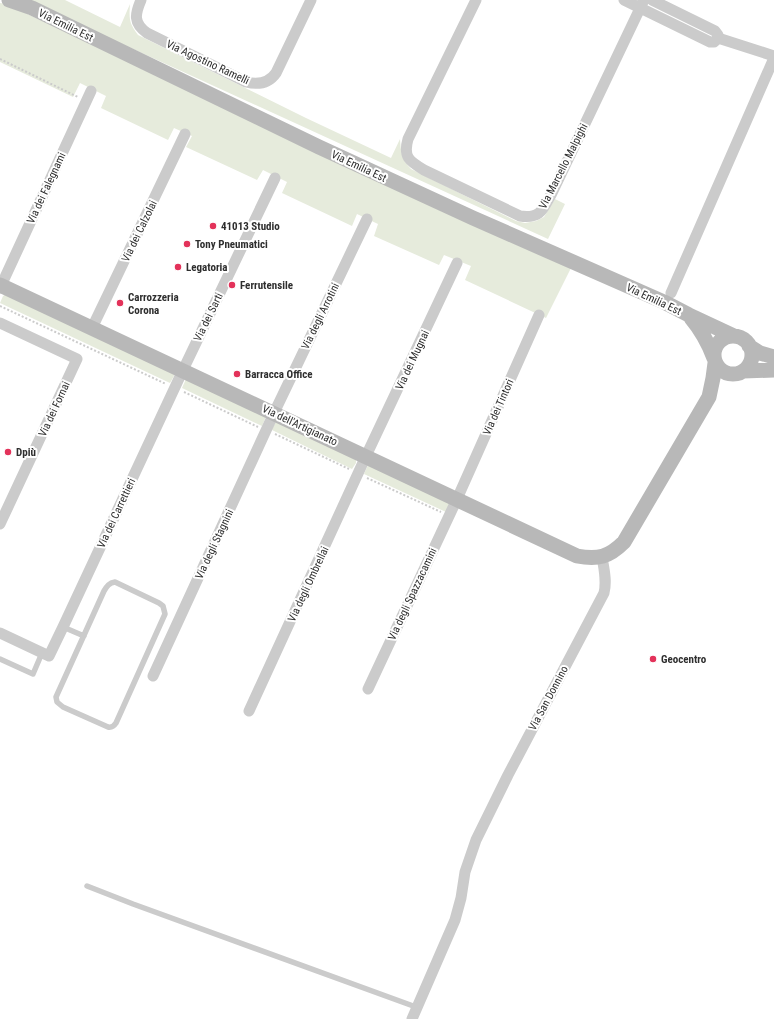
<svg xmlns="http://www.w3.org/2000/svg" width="774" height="1019" viewBox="0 0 774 1019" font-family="'Roboto Condensed',sans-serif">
	<rect width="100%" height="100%" fill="#fff"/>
	<!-- green -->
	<path fill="#e6ebdc" d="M 29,0 L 65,0 L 120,27 L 130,4 C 129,19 129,23 138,35 L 306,118 L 391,158 L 400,139 C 401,152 401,159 411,169 L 516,221 L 525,223 L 536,221 L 544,217 L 555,199 L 565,204 L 548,239 L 37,5 Z
		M 0,3 L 6,4 L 571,268 L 546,318 L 465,280 L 471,266 L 444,255 L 439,265 L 374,236 L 378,224 L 357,214 L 352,226 L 282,193 L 287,182 L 263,170 L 257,180 L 186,147 L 192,136 L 174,128 L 168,140 L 101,108 L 106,96 L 80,83 L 73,97 L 0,62 Z
		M 6,294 L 174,374 L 174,376 L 170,383 L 0,303 L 3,296 Z
		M 186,379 L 265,416 L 265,419 L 262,426 L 182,388 Z
		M 277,422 L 356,458 L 356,463 L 352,469 L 272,430 L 275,423 Z
		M 368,465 L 450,503 L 446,512 L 364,474 Z"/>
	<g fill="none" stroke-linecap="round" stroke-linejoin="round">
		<!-- path -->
		<path stroke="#cbcbcb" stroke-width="2" stroke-dasharray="2 2" stroke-linecap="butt" d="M 0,59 L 78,97
			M 0,306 L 166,384
			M 184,392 L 258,427
			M 275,434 L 349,469
			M 367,478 L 441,512"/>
		<!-- lane -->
		<path stroke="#cbcbcb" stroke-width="5.5" d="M 115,582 L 159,603 L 163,606 L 165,614 L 116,723 C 114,726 112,728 108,727 L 63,707 L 57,702 L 56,697 L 104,591 C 107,586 109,583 115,582 Z
			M 63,627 L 84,636
			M 0,659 L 33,674 L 42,653
			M 87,886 L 133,904 L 416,1007"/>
		<!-- street -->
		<path stroke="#cbcbcb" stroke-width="11" d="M 141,0 C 135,14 133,23 147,33 L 246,82 C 258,85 269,83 276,73 L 311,0
			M 476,0 L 408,139 C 403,157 409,161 424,170 L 520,216 C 541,219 543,209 552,193 L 644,0
			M 624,0 L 710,42 L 714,42 L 718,38 L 718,35 L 715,31 L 652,0
			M 718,38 L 774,56
			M 0,288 L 91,91
			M 671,293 L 774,58
			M 0,323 L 77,359 L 0,524
			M 92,328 L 185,134
			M 0,633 L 49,656 L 63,627 L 183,370 L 275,178
			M 153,676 L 274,413 L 367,219
			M 368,689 L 457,499 L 539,315
			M 249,711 L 366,456 L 457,263
			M 412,1019 L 455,920 L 461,898 L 465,872 L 476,840 L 508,775 L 604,593 C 607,581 604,569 602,557"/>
		<!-- secondary -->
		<path stroke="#b8b8b8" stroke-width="15" d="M 9,0 L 32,8 L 319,147 L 473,218 L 664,302 L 689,315 L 734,336
			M 0,285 L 577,556 C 598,560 609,557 624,542 L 709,397 L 713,378 L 715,363
			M 691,318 C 701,330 708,342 714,358
			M714 355a19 19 0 1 1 38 0a19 19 0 1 1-38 0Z
			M 749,346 L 760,353 L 774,357
			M 743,371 L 774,370"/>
	</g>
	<!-- markers -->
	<g fill="#e3325a" stroke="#fff" stroke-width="1.5">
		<circle cx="213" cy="226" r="4"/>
		<circle cx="187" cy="244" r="4"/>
		<circle cx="178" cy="267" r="4"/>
		<circle cx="232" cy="285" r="4"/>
		<circle cx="120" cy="303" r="4"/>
		<circle cx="237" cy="374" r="4"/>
		<circle cx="8" cy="452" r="4"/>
		<circle cx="653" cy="659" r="4"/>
	</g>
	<g text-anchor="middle" stroke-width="4" stroke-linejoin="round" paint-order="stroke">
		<!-- street labels -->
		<g font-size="11" fill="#2e2e2e" stroke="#fff">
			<text transform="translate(66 25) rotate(26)" y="4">Via Emilia Est</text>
			<text transform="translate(208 62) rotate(25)" y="4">Via Agostino Ramelli</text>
			<text transform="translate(359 166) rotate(25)" y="4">Via Emilia Est</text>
			<text transform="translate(563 166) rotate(-63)" y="4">Via Marcello Malpighi</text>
			<text transform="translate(46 188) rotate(-65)" y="4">Via dei Falegnami</text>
			<text transform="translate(139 231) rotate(-64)" y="4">Via dei Calzolai</text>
			<text transform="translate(654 299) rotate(25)" y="4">Via Emilia Est</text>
			<text transform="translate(320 316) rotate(-64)" y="4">Via degli Arrotini</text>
			<text transform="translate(208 317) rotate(-64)" y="4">Via dei Sarti</text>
			<text transform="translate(412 360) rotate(-65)" y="4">Via dei Mugnai</text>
			<text transform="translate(498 407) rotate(-66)" y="4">Via dei Tintori</text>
			<text transform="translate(54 409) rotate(-65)" y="4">Via dei Fornai</text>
			<text transform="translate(300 425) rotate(25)" y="4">Via dell'Artigianato</text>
			<text transform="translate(116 513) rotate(-65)" y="4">Via dei Carrettieri</text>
			<text transform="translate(214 544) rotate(-65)" y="4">Via degli Stagnini</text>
			<text transform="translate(308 584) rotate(-65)" y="4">Via degli Ombrellai</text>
			<text transform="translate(412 594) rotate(-65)" y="4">Via degli Spazzacamini</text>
			<text transform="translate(548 698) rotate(-62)" y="4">Via San Donnino</text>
		</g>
		<!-- poi labels -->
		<g font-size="11" font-weight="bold" fill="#2e2e2e" stroke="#fff" text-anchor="start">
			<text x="221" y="230">41013 Studio</text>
			<text x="195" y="248">Tony Pneumatici</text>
			<text x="186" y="271">Legatoria</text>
			<text x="240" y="289">Ferrutensile</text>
			<text x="128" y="301">Carrozzeria<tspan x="128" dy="13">Corona</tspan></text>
			<text x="245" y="378">Barracca Office</text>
			<text x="16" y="456">Dpiù</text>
			<text x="661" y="663">Geocentro</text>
		</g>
	</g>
</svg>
